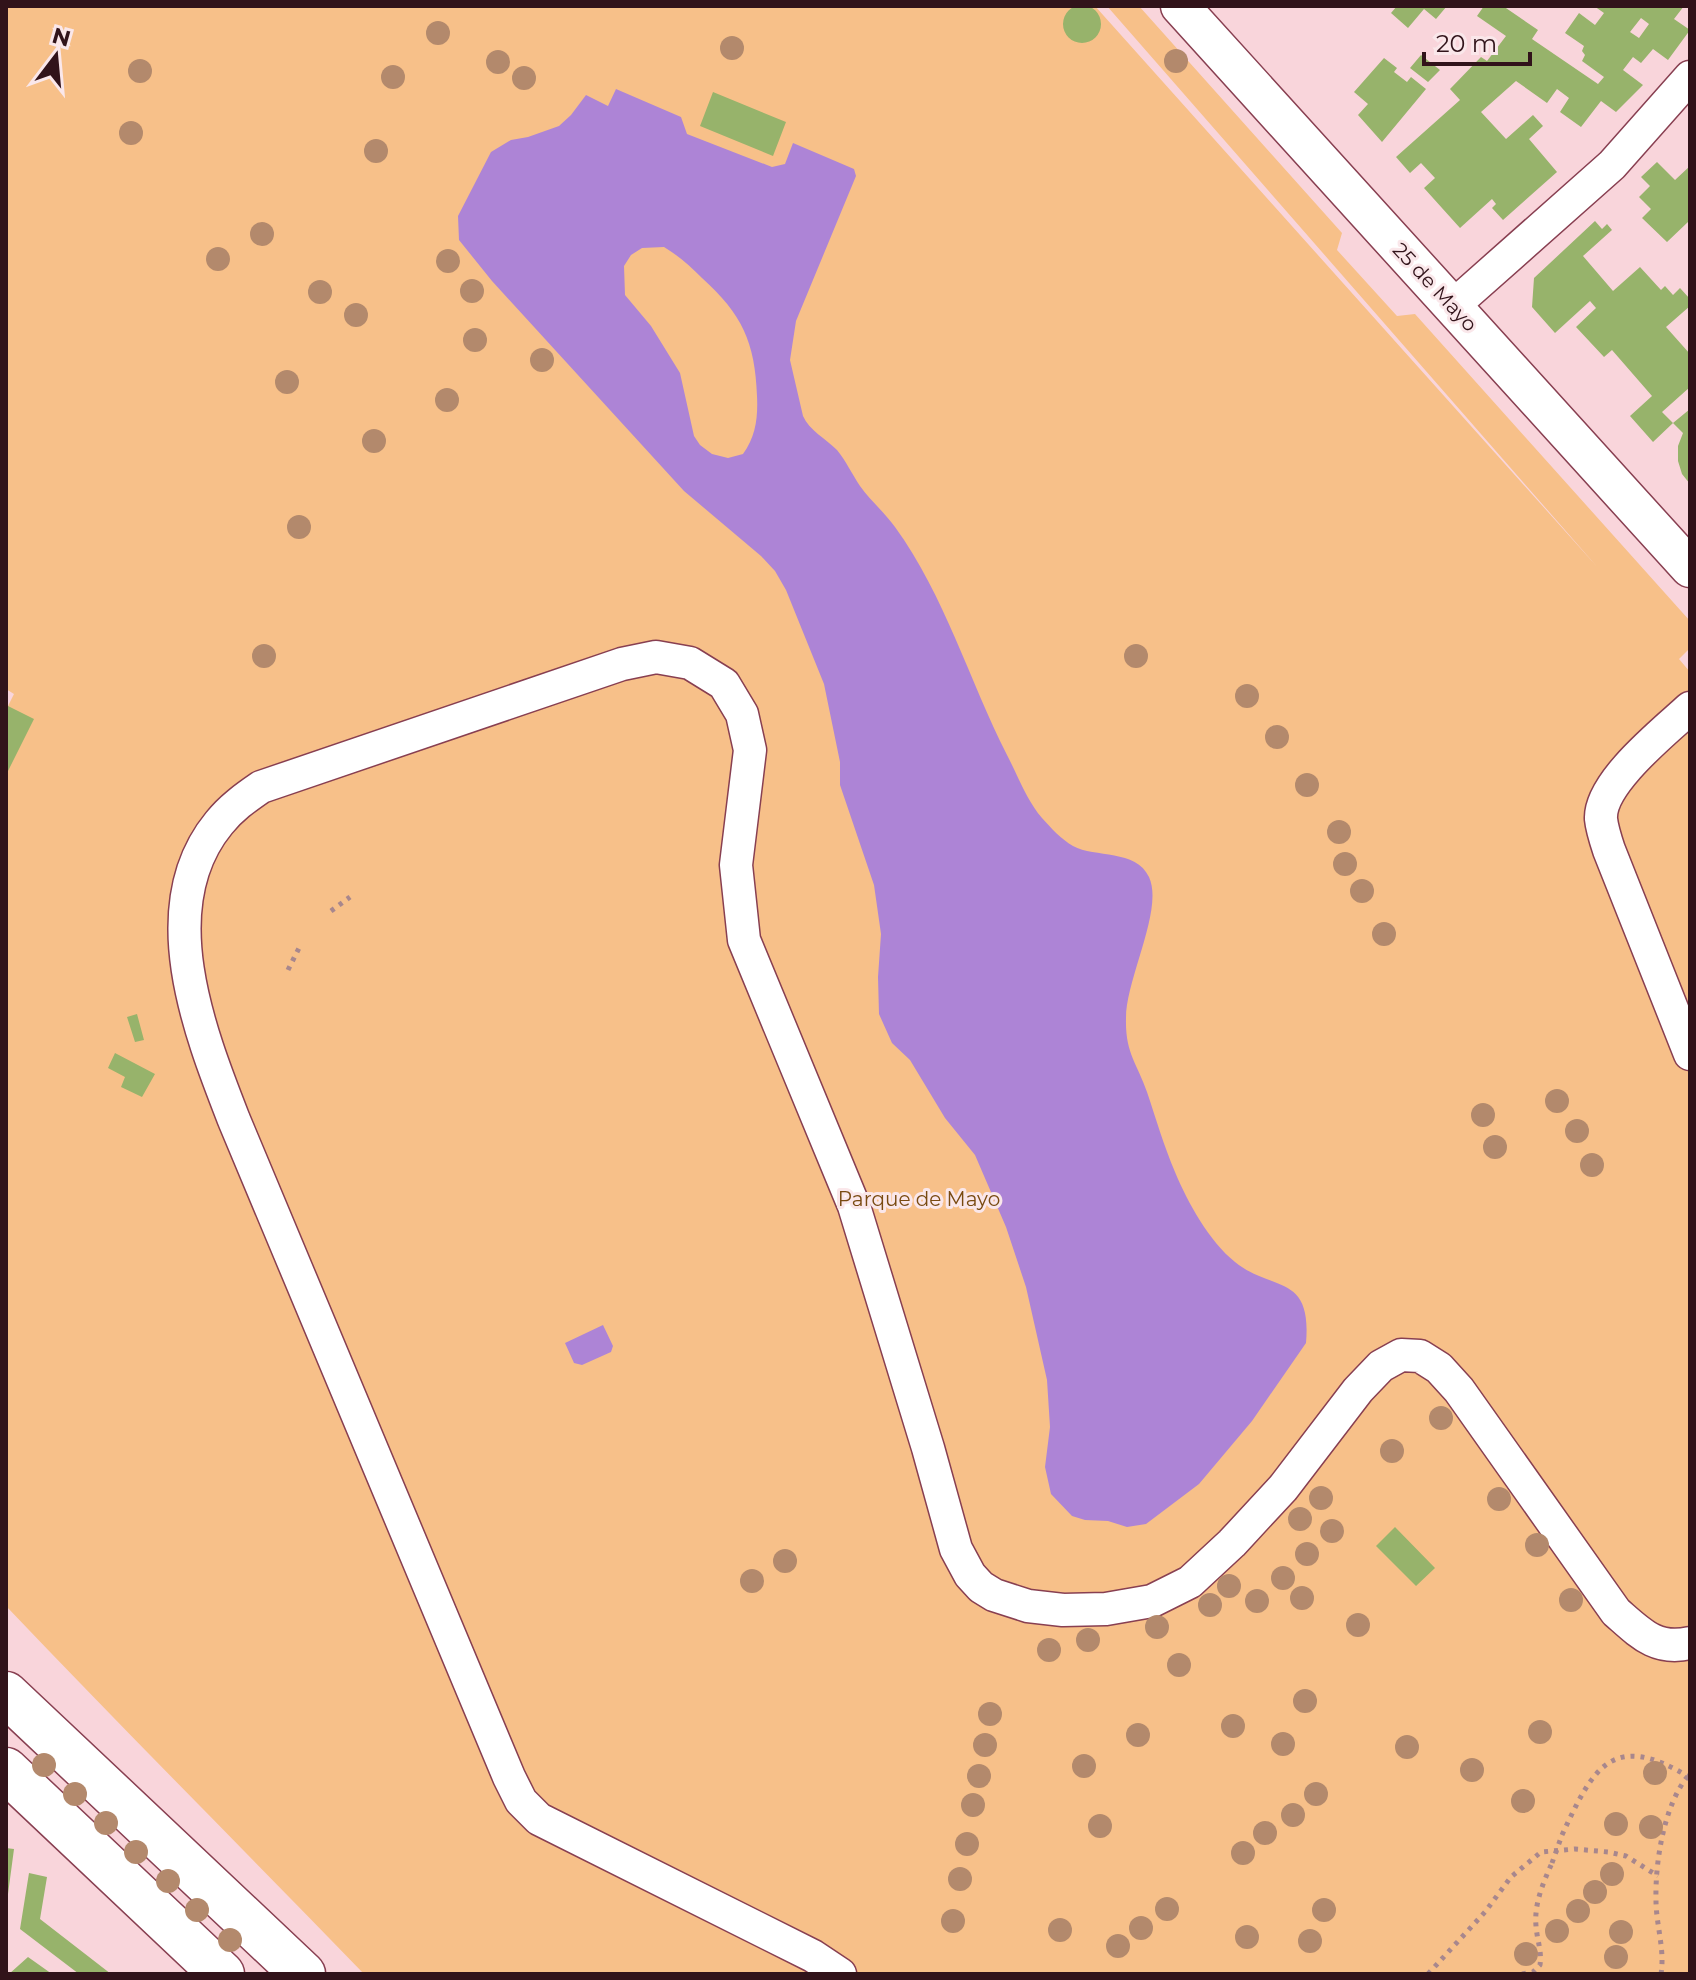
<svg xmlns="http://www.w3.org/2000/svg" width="1696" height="1980" viewBox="0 0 1696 1980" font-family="Montserrat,sans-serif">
	<rect width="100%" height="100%" fill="#f9d5db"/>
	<!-- green -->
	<path fill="#f7c089" d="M 6,6 L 1095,6 L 1599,569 L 1107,6 L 1139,6 L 1342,233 L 1337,250 L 1397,316 L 1415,314 L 1690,621 L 1690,648 L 1679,659 L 1690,672 L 1690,1974 L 364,1974 C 245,1851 124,1730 6,1606 L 6,710 L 14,694 L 6,689 Z"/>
	<!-- water -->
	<path fill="#ad84d6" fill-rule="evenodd" d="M 616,89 L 681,117 L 687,134 L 772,167 L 785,164 L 793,143 L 854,169 L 856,176 L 796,321 L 790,360 L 803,416 C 809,430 826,439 837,450 C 846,461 852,474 860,486 C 870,500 884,512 895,527 C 945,596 969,680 1007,755 C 1018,776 1026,799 1042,818 C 1051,828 1061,839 1073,846 C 1095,858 1136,849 1149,877 C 1164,909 1126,979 1126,1018 C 1125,1053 1137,1063 1147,1092 C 1156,1119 1164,1146 1175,1172 C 1188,1203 1209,1241 1235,1262 C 1272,1292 1312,1273 1306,1343 L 1252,1421 L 1199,1484 L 1146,1524 L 1127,1527 L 1108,1521 L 1085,1520 L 1072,1516 L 1051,1494 L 1045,1467 L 1050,1427 L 1047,1380 L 1026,1287 L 1006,1227 L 975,1155 L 945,1118 L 910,1060 L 892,1043 L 879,1014 L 878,977 L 881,934 L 874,885 L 840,785 L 840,762 L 824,684 L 786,590 L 775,571 L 761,556 L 684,491 L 492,281 L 459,240 L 458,216 L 491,152 L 511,140 L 528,137 L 559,126 L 571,115 L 586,95 L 608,106 ZM 664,247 C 679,256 690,266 702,278 C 742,314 755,342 757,396 C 758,417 756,436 743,454 L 728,458 L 712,454 L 700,445 L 694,436 L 680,373 L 651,326 L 625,295 L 624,266 L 631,255 L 642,248 Z
		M 603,1325 L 613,1346 L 611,1352 L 582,1365 L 574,1363 L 565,1343 Z"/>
	<!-- building -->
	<path fill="#97b36b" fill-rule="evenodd" d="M1063 24a19 19 0 1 1 38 0a19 19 0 1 1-38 0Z
		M 1397,6 L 1447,6 L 1436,19 L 1424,9 L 1408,28 L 1391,13 Z
		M 1484,6 L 1503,6 L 1538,30 L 1532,39 L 1598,84 L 1604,77 L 1582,61 L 1585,55 L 1582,51 L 1584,46 L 1565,33 L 1579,13 L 1595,25 L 1604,13 L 1594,6 L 1684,6 L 1674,19 L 1690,30 L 1668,60 L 1653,49 L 1641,63 L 1633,57 L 1623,70 L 1643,85 L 1616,112 L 1601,101 L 1581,127 L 1560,112 L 1569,98 L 1557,89 L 1547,103 L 1516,81 L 1481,112 L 1506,139 L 1533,115 L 1543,126 L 1529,139 L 1557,172 L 1503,220 L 1492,208 L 1496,204 L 1492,199 L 1460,228 L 1424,188 L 1435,178 L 1421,163 L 1410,173 L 1396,157 L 1460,100 L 1450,89 L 1481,57 L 1487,61 L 1506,36 L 1477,16 ZM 1641,18 L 1649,24 L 1639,38 L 1630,32 Z
		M 1421,55 L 1440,70 L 1428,82 L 1410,68 Z
		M 1384,58 L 1397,68 L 1394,72 L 1407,82 L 1411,77 L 1426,89 L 1382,142 L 1358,115 L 1368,104 L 1354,92 Z
		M 713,92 L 786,122 L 773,156 L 700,126 Z
		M 1657,162 L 1675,180 L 1690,166 L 1690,224 L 1688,222 L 1667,242 L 1642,218 L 1651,209 L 1639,197 L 1650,186 L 1641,177 Z
		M 1595,221 L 1602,229 L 1607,224 L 1612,230 L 1583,256 L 1613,291 L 1640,267 L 1661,290 L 1665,286 L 1673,295 L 1680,288 L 1690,299 L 1690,306 L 1666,327 L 1690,354 L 1690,387 L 1662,412 L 1673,423 L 1653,442 L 1630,416 L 1652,396 L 1612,350 L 1604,357 L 1576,327 L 1596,308 L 1590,301 L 1555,333 L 1532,307 L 1534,278 Z
		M 1690,409 L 1690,484 L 1682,474 L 1678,461 L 1678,446 L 1683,433 L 1673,423 Z
		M 8,706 L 34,719 L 6,775 L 6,710 Z
		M 137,1014 L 144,1040 L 135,1042 L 127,1017 Z
		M 115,1053 L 155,1074 L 142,1097 L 121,1087 L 125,1077 L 108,1068 Z
		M 1395,1527 L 1435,1568 L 1416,1586 L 1376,1546 Z
		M 6,1848 L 14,1849 L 8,1894 L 6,1894 Z
		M 29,1873 L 47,1877 L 40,1919 L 111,1974 L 79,1974 L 20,1929 Z
		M 28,1957 L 52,1974 L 9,1974 Z"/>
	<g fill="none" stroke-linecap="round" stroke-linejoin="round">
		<!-- minor casing -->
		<g stroke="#883f51" stroke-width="35">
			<path id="minor" d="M 1453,306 L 1612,165 L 1690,77
				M 1690,708 C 1665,731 1599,783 1601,819 C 1602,829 1606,841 1609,850 L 1690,1054
				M 840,1974 L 813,1956 L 539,1819 L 521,1801 L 509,1777 L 234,1120 C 200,1033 150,907 219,823 C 231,808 245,798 261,787 L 622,664 L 656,657 L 690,663 L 724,684 L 742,714 L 750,750 L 736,865 L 744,940 L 854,1206 L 928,1448 L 956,1549 L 970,1575 L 981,1587 L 994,1595 L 1028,1606 L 1063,1610 L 1106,1609 L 1152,1601 L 1190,1582 L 1232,1543 L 1283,1488 L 1358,1390 L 1381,1366 L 1401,1355 L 1420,1356 L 1439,1368 L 1459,1390 L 1616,1612 C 1640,1633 1656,1651 1690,1643"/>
		</g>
		<!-- tertiary casing -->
		<g stroke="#883f51" stroke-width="41">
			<path id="tertiary" d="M 1180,6 L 1690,568"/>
		</g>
		<!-- primary casing -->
		<g stroke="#883f51" stroke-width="47">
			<path id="primary" d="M 6,1694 L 303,1974
				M 6,1770 L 222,1974"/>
		</g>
		<!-- path -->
		<path stroke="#a8878d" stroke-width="5" stroke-dasharray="4 6" stroke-linecap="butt" d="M 331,911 L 350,897
			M 288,970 L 300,946
			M 1562,1835 C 1593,1768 1612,1730 1689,1777
			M 1428,1974 L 1485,1912 L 1511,1877 L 1541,1852 L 1575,1849 L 1608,1852 L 1626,1856 L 1658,1876
			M 1522,1974 L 1533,1972 L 1540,1965 C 1542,1951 1537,1940 1536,1926 C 1534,1904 1543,1883 1552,1863
			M 1661,1974 C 1665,1949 1656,1925 1656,1900 C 1655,1862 1664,1805 1688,1776"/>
		<!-- minor -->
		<use href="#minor" stroke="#fff" stroke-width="32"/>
		<!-- tertiary -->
		<use href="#tertiary" stroke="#fff" stroke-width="38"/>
		<!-- primary -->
		<use href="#primary" stroke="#fff" stroke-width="44"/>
		<!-- path-bridge -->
		<path stroke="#a8878d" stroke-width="5" stroke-dasharray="4 6" stroke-linecap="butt" d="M 1552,1863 L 1562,1835"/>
	</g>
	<!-- trees -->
	<g fill="#b3896c">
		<circle cx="438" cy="33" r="12"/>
		<circle cx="732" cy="48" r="12"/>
		<circle cx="1176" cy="61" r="12"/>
		<circle cx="498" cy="62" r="12"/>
		<circle cx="140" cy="71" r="12"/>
		<circle cx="393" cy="77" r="12"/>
		<circle cx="524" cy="78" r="12"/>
		<circle cx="131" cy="133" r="12"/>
		<circle cx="376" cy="151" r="12"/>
		<circle cx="262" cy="234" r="12"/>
		<circle cx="218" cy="259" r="12"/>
		<circle cx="448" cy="261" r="12"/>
		<circle cx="472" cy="291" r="12"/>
		<circle cx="320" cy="292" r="12"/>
		<circle cx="356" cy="315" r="12"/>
		<circle cx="475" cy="340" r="12"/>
		<circle cx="542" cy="360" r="12"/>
		<circle cx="287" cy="382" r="12"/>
		<circle cx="447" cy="400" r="12"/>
		<circle cx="374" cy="441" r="12"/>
		<circle cx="299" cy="527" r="12"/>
		<circle cx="264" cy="656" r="12"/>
		<circle cx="1136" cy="656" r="12"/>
		<circle cx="1247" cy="696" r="12"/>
		<circle cx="1277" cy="737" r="12"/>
		<circle cx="1307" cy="785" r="12"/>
		<circle cx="1339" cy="832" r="12"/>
		<circle cx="1345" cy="864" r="12"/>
		<circle cx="1362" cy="891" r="12"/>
		<circle cx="1384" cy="934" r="12"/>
		<circle cx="1557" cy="1101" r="12"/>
		<circle cx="1483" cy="1115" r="12"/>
		<circle cx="1577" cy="1131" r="12"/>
		<circle cx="1495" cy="1147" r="12"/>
		<circle cx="1592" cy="1165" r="12"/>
		<circle cx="1441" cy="1418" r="12"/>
		<circle cx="1392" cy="1451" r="12"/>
		<circle cx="1321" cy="1498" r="12"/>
		<circle cx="1499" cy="1499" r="12"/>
		<circle cx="1300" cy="1519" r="12"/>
		<circle cx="1332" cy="1531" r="12"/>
		<circle cx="1537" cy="1545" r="12"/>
		<circle cx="1307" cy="1554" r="12"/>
		<circle cx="785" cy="1561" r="12"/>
		<circle cx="1283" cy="1578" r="12"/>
		<circle cx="752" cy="1581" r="12"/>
		<circle cx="1229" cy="1586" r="12"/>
		<circle cx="1302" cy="1598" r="12"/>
		<circle cx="1571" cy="1600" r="12"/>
		<circle cx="1257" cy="1601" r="12"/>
		<circle cx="1210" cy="1605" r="12"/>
		<circle cx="1358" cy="1625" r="12"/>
		<circle cx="1157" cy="1627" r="12"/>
		<circle cx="1088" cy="1640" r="12"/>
		<circle cx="1049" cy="1650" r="12"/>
		<circle cx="1179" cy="1665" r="12"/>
		<circle cx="1305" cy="1701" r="12"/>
		<circle cx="990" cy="1714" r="12"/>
		<circle cx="1233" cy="1726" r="12"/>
		<circle cx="1540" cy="1732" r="12"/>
		<circle cx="1138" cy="1735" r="12"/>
		<circle cx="1283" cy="1744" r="12"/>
		<circle cx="985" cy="1745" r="12"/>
		<circle cx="1407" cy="1747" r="12"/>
		<circle cx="44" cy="1765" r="12"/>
		<circle cx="1084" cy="1766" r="12"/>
		<circle cx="1472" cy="1770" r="12"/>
		<circle cx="1655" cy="1773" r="12"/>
		<circle cx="979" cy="1776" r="12"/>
		<circle cx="75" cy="1794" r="12"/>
		<circle cx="1316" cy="1794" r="12"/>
		<circle cx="1523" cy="1801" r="12"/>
		<circle cx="973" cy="1805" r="12"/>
		<circle cx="1293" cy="1815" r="12"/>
		<circle cx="106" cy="1823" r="12"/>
		<circle cx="1616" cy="1824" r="12"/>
		<circle cx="1100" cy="1826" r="12"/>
		<circle cx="1651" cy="1827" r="12"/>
		<circle cx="1265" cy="1833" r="12"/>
		<circle cx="967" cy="1844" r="12"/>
		<circle cx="136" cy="1852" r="12"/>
		<circle cx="1243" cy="1853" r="12"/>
		<circle cx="1612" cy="1874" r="12"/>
		<circle cx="960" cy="1879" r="12"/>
		<circle cx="168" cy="1881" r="12"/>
		<circle cx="1595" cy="1892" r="12"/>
		<circle cx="1167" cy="1909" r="12"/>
		<circle cx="197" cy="1910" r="12"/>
		<circle cx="1324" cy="1910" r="12"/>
		<circle cx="1578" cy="1911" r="12"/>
		<circle cx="953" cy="1921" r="12"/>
		<circle cx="1141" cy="1928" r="12"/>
		<circle cx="1060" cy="1930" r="12"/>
		<circle cx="1557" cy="1931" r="12"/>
		<circle cx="1621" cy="1932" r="12"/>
		<circle cx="1247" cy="1937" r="12"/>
		<circle cx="230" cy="1940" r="12"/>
		<circle cx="1310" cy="1941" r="12"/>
		<circle cx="1118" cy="1946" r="12"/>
		<circle cx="1526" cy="1954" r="12"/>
		<circle cx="1616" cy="1957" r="12"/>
	</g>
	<g text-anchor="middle" stroke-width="6" stroke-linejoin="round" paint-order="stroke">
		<!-- street labels -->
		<g font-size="20" fill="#31131a" stroke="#fae7ea">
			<text transform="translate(1435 287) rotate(47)" y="7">25 de Mayo</text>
		</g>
		<!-- park labels -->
		<g font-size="20" fill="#794a11" stroke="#fae7ea">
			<text x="919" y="1206">Parque de Mayo</text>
		</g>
	</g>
	<!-- border -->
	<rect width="1696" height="1980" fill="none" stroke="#31131a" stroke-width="16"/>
	<!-- north arrow -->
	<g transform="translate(56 56) rotate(16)" stroke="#fae7ea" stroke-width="6" paint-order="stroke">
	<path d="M0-6L14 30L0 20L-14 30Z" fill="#31131a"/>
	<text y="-12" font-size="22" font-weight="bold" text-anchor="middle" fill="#31131a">N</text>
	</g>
	<!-- scale -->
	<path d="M1424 52v12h106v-12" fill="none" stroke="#31131a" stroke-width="4"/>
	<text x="1436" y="52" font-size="24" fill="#31131a" stroke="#fae7ea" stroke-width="6" paint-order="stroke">20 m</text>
</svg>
